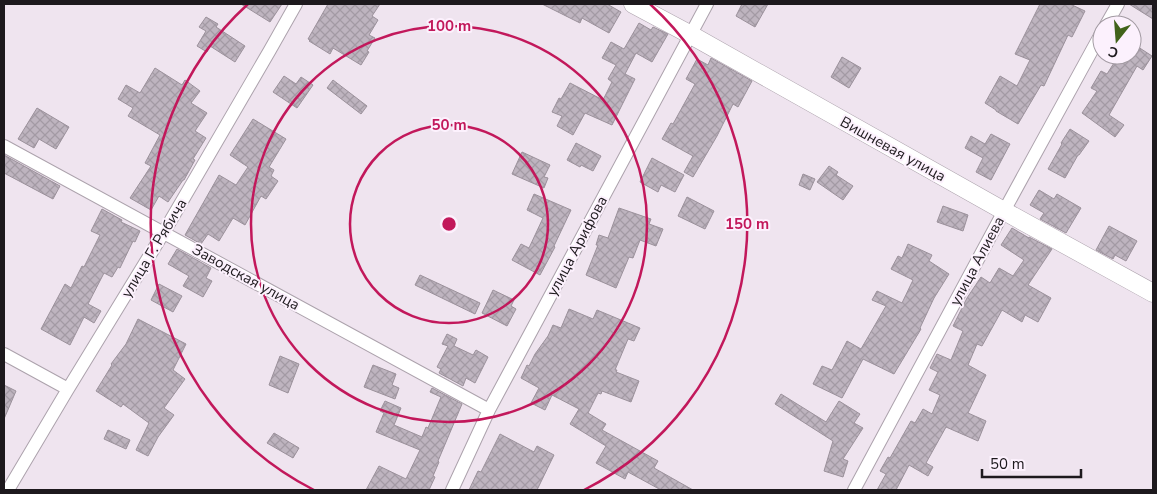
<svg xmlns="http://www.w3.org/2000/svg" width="1157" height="494" viewBox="0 0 1157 494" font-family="'Nunito Sans',sans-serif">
	<defs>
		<pattern id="building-cross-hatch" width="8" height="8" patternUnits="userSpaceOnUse" patternTransform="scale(1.25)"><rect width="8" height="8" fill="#beb4bf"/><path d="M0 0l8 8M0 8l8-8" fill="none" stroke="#a39aa4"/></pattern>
	</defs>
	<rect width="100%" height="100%" fill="#efe4ef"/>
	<!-- building -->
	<path fill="url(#building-cross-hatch)" stroke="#9b919b" d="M 241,4 L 282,4 L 270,22 Z
		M 328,4 L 380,4 L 372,16 L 378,20 L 369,35 L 375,38 L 367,51 L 369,52 L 361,65 L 333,48 L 330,54 L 309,41 L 310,40 L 308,39 Z
		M 542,4 L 607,4 L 621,12 L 609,33 L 582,18 L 580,23 Z
		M 742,4 L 768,4 L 755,27 L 736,16 Z
		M 1040,4 L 1070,4 L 1085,11 L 1072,37 L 1068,35 L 1044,86 L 1041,85 L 1018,124 L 996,111 L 996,110 L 985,103 L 1000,76 L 1017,86 L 1030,60 L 1015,54 Z
		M 1129,4 L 1153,4 L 1153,19 Z
		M 206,17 L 218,24 L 216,27 L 245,46 L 235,62 L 210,46 L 207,52 L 197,46 L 206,31 L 199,27 Z
		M 639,23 L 651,30 L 653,27 L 668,34 L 652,62 L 636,53 L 625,74 L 635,79 L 612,125 L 585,113 L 573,135 L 557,126 L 562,116 L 552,112 L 559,98 L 561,99 L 570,83 L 603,100 L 612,82 L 608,79 L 616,65 L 602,58 L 611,42 L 624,49 Z
		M 1132,43 L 1152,56 L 1143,70 L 1137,66 L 1109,115 L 1124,125 L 1115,137 L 1082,113 L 1097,91 L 1091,88 L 1101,71 L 1107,74 L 1119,55 L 1132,55 Z
		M 842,57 L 861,68 L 849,88 L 831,77 Z
		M 711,58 L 752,81 L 738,107 L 733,104 L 717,136 L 693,177 L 684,172 L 693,156 L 662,139 L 671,123 L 673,124 L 695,84 L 686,79 L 697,59 L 708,65 Z
		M 155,68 L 182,85 L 185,80 L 200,91 L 191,103 L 207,113 L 195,131 L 206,138 L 193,159 L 195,160 L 184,180 L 183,180 L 168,202 L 159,196 L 151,210 L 130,198 L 151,166 L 145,163 L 160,135 L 128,116 L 133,108 L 118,99 L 126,85 L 140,93 Z
		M 284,76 L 296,84 L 301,77 L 313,85 L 297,108 L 273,92 Z
		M 333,80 L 367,106 L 361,114 L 327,88 Z
		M 37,108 L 69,127 L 56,149 L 39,139 L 34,148 L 18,139 Z
		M 253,119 L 286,139 L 269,167 L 274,170 L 271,176 L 278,181 L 266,199 L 261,196 L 245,225 L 233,218 L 219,241 L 208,234 L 201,244 L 185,235 L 219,175 L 236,185 L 248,167 L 230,155 Z
		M 1070,129 L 1089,141 L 1079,155 L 1078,155 L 1065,178 L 1048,169 L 1062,144 L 1061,143 Z
		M 991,134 L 1010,144 L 991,180 L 976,172 L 983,158 L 965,148 L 971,136 L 985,144 Z
		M 576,143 L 601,156 L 593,171 L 581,165 L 580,167 L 567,160 Z
		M 522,152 L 550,165 L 544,177 L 548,178 L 544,188 L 512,174 Z
		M 4,155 L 60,186 L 53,199 L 4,173 Z
		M 652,158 L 684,175 L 675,192 L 661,185 L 658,192 L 640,182 Z
		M 829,166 L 838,172 L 836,175 L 853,186 L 843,200 L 817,182 Z
		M 803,174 L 815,179 L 810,190 L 799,185 Z
		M 1039,190 L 1054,199 L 1057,194 L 1081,208 L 1066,233 L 1040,219 L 1044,213 L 1030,205 Z
		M 534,194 L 571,210 L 554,246 L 555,247 L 540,275 L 512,260 L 521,244 L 529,248 L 543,218 L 527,210 Z
		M 687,197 L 714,211 L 705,229 L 678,216 Z
		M 943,206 L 968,215 L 963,231 L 937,222 Z
		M 619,208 L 651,219 L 649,224 L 663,229 L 656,246 L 640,240 L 633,258 L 629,257 L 616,288 L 586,275 L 598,245 L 596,245 L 599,235 L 608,238 Z
		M 102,209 L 122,220 L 121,222 L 140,231 L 135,242 L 133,241 L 120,268 L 118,267 L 112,277 L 104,273 L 88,304 L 101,311 L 94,323 L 84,317 L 70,345 L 41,329 L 65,284 L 71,288 L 82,266 L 84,267 L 100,235 L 91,231 Z
		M 1109,226 L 1137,241 L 1126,261 L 1115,255 L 1113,259 L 1096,250 Z
		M 1012,228 L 1029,238 L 1029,237 L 1052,249 L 1028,285 L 1051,298 L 1038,322 L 1025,315 L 1022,322 L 1002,310 L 982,346 L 977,344 L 968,365 L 986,375 L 968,413 L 986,421 L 978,441 L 946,427 L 926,463 L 933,467 L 928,476 L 909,465 L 896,490 L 877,490 L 886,474 L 880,471 L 888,457 L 890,458 L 911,421 L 915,423 L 923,409 L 932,414 L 940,395 L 929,390 L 938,372 L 930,368 L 937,354 L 951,360 L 963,331 L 953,326 L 967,298 L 981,277 L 990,283 L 999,268 L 1013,276 L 1024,260 L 1001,245 Z
		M 908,244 L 932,255 L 929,261 L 949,274 L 934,298 L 920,328 L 921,329 L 894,374 L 863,359 L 842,398 L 813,384 L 822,366 L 832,370 L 847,341 L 861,349 L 886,306 L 872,300 L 877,291 L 902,303 L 913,280 L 891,269 L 898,256 L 902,258 Z
		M 177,249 L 211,268 L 206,278 L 212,281 L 203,297 L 183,286 L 189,276 L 168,264 Z
		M 420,275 L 480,303 L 475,314 L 415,285 Z
		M 159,284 L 182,296 L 173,312 L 151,300 Z
		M 493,290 L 514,300 L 511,306 L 516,309 L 507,326 L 482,313 Z
		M 569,309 L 593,319 L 597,310 L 640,328 L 634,341 L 628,339 L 615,370 L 617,370 L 616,372 L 639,381 L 631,402 L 602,391 L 601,394 L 598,393 L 588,413 L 606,424 L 602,430 L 658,461 L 654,468 L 693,490 L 661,490 L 628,472 L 625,479 L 596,463 L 606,446 L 570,424 L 579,409 L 552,395 L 545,410 L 531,403 L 539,388 L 521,378 L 527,365 L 529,366 L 535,354 L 548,336 L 553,325 L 561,328 Z
		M 138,319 L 186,344 L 173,370 L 185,379 L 164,408 L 174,415 L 158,437 L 148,456 L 136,450 L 149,423 L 123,404 L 121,407 L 96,391 L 112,365 L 111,364 L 126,344 Z
		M 447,334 L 457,339 L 454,346 L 473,355 L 476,350 L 488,357 L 475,383 L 466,378 L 463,386 L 439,373 L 441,369 L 437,367 L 448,346 L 442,344 Z
		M 280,356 L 299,364 L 288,393 L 269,385 Z
		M 373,365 L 396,374 L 392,385 L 399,388 L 395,399 L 364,387 Z
		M 4,385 L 16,391 L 4,419 Z
		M 432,388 L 462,404 L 438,461 L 439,462 L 433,476 L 435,477 L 429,490 L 366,490 L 379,466 L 406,479 L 420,450 L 376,432 L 384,413 L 380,411 L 385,401 L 401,408 L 394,425 L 422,437 L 426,427 L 428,428 L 441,397 L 430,392 Z
		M 781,394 L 826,422 L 839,401 L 860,414 L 854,423 L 863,428 L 843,459 L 848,461 L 843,477 L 824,471 L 833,441 L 775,404 Z
		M 108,430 L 130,440 L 126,449 L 104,439 Z
		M 274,433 L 299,448 L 293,458 L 267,443 Z
		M 500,434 L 534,452 L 537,446 L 554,455 L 537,490 L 469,490 L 478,471 L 481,472 Z"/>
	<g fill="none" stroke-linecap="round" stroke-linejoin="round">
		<!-- street casing -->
		<g stroke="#aca2ac" stroke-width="14">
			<path id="street" d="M 1106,25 L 1118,4
				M 4,146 L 489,410
				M 4,354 L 68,389
				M 8,490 L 68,389 L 164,232 L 270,50 L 296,4
				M 452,490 L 489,410 L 707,4
				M 854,490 L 1004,211 L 1102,32"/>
		</g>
		<!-- secondary casing -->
		<g stroke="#aca2ac" stroke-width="19">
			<path id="secondary" d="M 633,4 L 691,35 L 1004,211 L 1153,293"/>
		</g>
		<!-- street -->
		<use href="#street" stroke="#fff" stroke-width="12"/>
		<!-- secondary -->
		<use href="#secondary" stroke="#fff" stroke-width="18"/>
	</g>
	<!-- distance rings -->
	<g fill="none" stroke="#c2185b" stroke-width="2.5">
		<circle cx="449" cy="224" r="99"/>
		<circle cx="449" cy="224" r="198"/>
		<path d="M314 490A298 298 0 0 1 248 4M650 4A298 298 0 0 1 584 490"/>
	</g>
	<g text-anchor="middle" stroke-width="4" stroke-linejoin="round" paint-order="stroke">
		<!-- street labels -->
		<g font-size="15" fill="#1d191d" stroke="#fcf1fd">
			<text transform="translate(893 149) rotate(29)" y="5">Вишневая улица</text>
			<text transform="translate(577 246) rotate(-62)" y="5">улица Арифова</text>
			<text transform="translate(154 248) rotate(-59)" y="5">улица Г. Рябича</text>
			<text transform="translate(977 261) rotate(-62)" y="5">улица Алиева</text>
			<text transform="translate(246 277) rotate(29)" y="5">Заводская улица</text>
		</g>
	</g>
	<circle cx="449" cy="224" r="8" fill="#c2185b" stroke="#fcf1fd" stroke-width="2.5"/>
	<g font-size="15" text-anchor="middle" font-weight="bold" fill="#c2185b" stroke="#fcf1fd" stroke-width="4" stroke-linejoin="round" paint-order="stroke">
		<text x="449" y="31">100 m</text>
		<text x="449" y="130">50 m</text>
		<text x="747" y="229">150 m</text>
	</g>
	<!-- border -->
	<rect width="1157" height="494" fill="none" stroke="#1d191d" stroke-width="10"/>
	<!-- north arrow -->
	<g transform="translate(1117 40) rotate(197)"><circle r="24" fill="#fcf1fd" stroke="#a39ba3"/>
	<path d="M0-4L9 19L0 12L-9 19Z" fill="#41631a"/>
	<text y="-8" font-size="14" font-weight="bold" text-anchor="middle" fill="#1d191d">С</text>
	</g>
	<!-- scale -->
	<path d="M982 469v8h99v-8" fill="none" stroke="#1d191d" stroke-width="2.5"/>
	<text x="990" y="469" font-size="15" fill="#1d191d" stroke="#fcf1fd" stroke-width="4" paint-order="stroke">50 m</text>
</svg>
